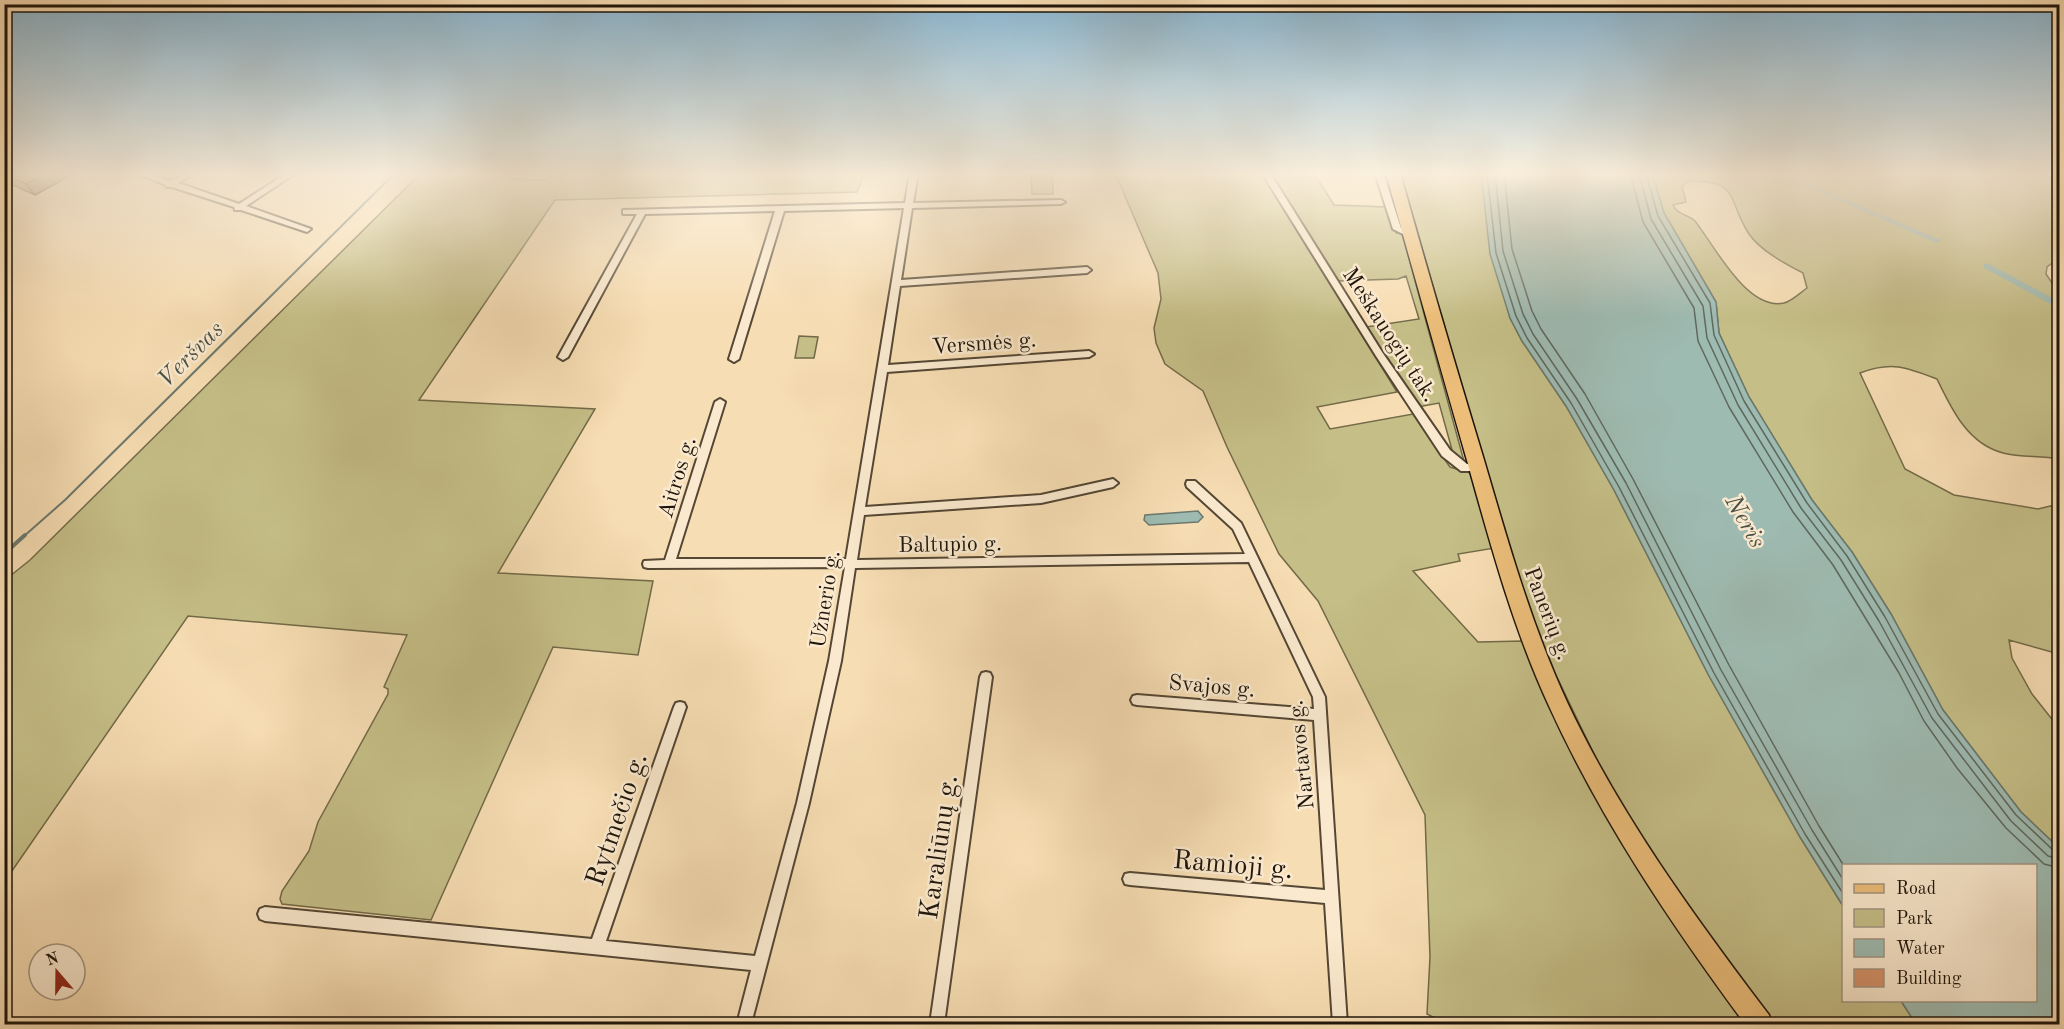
<svg xmlns="http://www.w3.org/2000/svg" width="2064" height="1029" viewBox="0 0 2064 1029" font-family="'Old Standard TT',serif">
	<rect width="100%" height="100%" fill="#f7ddb3"/>
	<filter id="stains"><feTurbulence type="fractalNoise" baseFrequency=".00333" numOctaves="4"/><feColorMatrix values="0 0 0 0 .2 0 0 0 0 .09 0 0 0 0 .02 0 0 0 .5 -.17"/></filter>
	<radialGradient id="worn" r=".72"><stop offset=".6" stop-color="#630" stop-opacity="0"/><stop offset="1" stop-color="#630" stop-opacity=".3"/></radialGradient>
	<!-- green -->
	<path fill="#c5be87" stroke="#726a48" stroke-width="1.5" fill-rule="evenodd" d="M 421,173 L 513,173 L 510,179 L 546,180 L 549,173 L 762,176 L 864,173 L 857,192 L 555,200 L 419,400 L 595,409 L 498,573 L 653,581 L 638,655 L 553,647 L 431,920 L 282,904 L 280,899 L 282,891 L 309,851 L 318,822 L 388,694 L 388,689 L 384,687 L 407,635 L 188,616 L 5,881 L 5,580 L 30,560 Z
		M 1031,173 L 1052,173 L 1053,194 L 1032,194 Z
		M 1115,173 L 1262,173 L 1397,392 L 1317,407 L 1330,429 L 1413,414 L 1450,467 L 1474,474 L 1495,548 L 1458,554 L 1460,561 L 1413,571 L 1478,642 L 1523,641 C 1573,781 1659,905 1746,1024 L 1447,1024 L 1427,1014 L 1430,957 L 1425,815 L 1318,601 L 1279,554 L 1227,447 L 1203,391 L 1165,364 L 1156,343 L 1154,328 L 1161,299 L 1158,273 Z
		M 1270,173 L 1314,173 L 1334,205 L 1387,207 L 1396,233 L 1402,233 L 1465,465 L 1454,457 L 1439,403 L 1418,407 L 1366,327 L 1419,319 L 1406,276 L 1398,279 L 1337,281 Z
		M 1401,173 L 1480,173 L 1504,294 L 1510,318 L 1522,341 L 1566,406 L 1614,490 L 1709,676 L 1800,837 L 1843,906 L 1844,1000 L 1901,1001 L 1916,1024 L 1771,1024 L 1720,957 L 1649,854 L 1607,781 L 1538,638 L 1485,470 Z
		M 1652,173 L 2059,173 L 2059,258 L 2047,267 L 2046,274 L 2052,283 L 2059,287 L 2059,459 C 2041,455 2022,458 2003,453 C 1968,444 1952,410 1937,379 C 1906,367 1891,361 1860,373 L 1905,469 L 1954,495 L 2038,509 L 2059,504 L 2059,654 L 2009,640 L 2012,658 L 2032,694 L 2059,728 L 2059,848 L 2021,812 L 1943,710 L 1891,614 L 1852,552 L 1812,500 L 1749,397 L 1719,333 L 1716,302 L 1664,213 ZM 1689,181 C 1741,180 1727,201 1749,234 C 1761,251 1784,263 1803,273 L 1807,288 C 1801,292 1792,301 1784,303 C 1747,311 1714,245 1695,221 C 1688,214 1677,215 1673,205 L 1686,202 L 1682,186 Z
		M 799,336 L 818,337 L 814,358 L 795,358 Z"/>
	<!-- water -->
	<path fill="#9ebbb2" stroke="#6b796f" stroke-width="1.5" d="M 1481,173 L 1652,173 L 1664,213 L 1716,302 L 1719,333 L 1749,397 L 1812,500 L 1852,552 L 1891,614 L 1943,710 L 2021,812 L 2059,848 L 2059,1024 L 1916,1024 L 1901,1001 L 2036,1000 L 2036,866 L 1844,866 L 1843,906 L 1800,837 L 1709,676 L 1614,490 L 1566,406 L 1522,341 L 1510,318 L 1490,254 Z
		M 1198,511 L 1203,517 L 1198,522 L 1149,525 L 1144,520 L 1145,515 Z"/>
	<g fill="none" stroke-linecap="round" stroke-linejoin="round">
		<!-- shore -->
		<path stroke="#5e685e" stroke-width="1.5" d="M 1487,173 L 1496,253 L 1516,316 L 1527,338 L 1571,403 L 1619,487 L 1714,673 L 1805,834 L 1844,895
			M 1495,173 L 1503,251 L 1523,314 L 1533,334 L 1577,399 L 1626,483 L 1721,670 L 1812,830 L 1844,881
			M 1504,173 L 1512,249 L 1532,311 L 1541,329 L 1585,394 L 1633,479 L 1729,665 L 1819,826 L 1844,866
			M 1630,173 L 1643,222 L 1694,308 L 1698,341 L 1729,407 L 1793,512 L 1833,565 L 1899,673 L 1924,721 L 1957,768 L 2006,828 L 2044,864 L 2060,868
			M 1639,173 L 1651,219 L 1703,306 L 1707,338 L 1738,405 L 1801,508 L 1841,560 L 1879,621 L 1932,718 L 2011,821 L 2048,856 L 2060,859
			M 1646,173 L 1658,216 L 1710,303 L 1714,335 L 1744,401 L 1807,503 L 1847,556 L 1885,617 L 1938,714 L 2016,815 L 2053,850 L 2060,851"/>
		<!-- stream-far1 -->
		<path stroke="#6b796f" stroke-width="2" d="M 23,537 L 65,500 L 395,173"/>
		<!-- stream -->
		<path stroke="#6b796f" stroke-width="4" d="M 4,554 L 25,535"/>
		<!-- canal -->
		<path fill="#9ebbb2" fill-rule="evenodd" d="M 1774,173 L 1784,173 L 1941,240 L 1937,243 L 1934,242 Z
			M 1987,263 L 2060,302 L 2060,309 L 1984,268 L 1984,264 Z"/>
		<!-- minor casing -->
		<g stroke="#544734" stroke-width="4">
			<path id="minor" d="M 135,173 L 146,173 L 171,181 L 186,173 L 195,173 L 178,183 L 239,204 L 287,173 L 296,173 L 246,206 L 311,229 L 307,232 L 241,210 L 235,210 L 234,207 L 172,187 L 167,187 L 166,185 Z
				M 910,173 L 918,173 L 913,203 L 1061,200 L 1065,202 L 1061,204 L 912,208 L 901,280 L 1087,267 L 1091,270 L 1087,273 L 900,286 L 888,365 L 1089,351 L 1094,354 L 1089,357 L 887,372 L 865,507 L 1041,495 L 1113,479 L 1118,483 L 1113,487 L 1041,503 L 864,515 L 857,560 L 1245,554 L 1233,529 L 1187,487 L 1186,484 L 1187,481 L 1195,481 L 1241,523 L 1325,697 L 1347,1024 L 1333,1024 L 1325,903 L 1130,885 L 1125,884 L 1123,879 L 1125,874 L 1130,873 L 1325,890 L 1314,720 L 1137,705 L 1133,704 L 1131,700 L 1133,696 L 1137,695 L 1314,709 L 1313,697 L 1249,562 L 855,568 L 841,661 L 809,803 L 751,1024 L 737,1024 L 751,970 L 265,921 L 260,919 L 258,914 L 260,909 L 265,907 L 592,939 L 674,707 L 676,703 L 680,702 L 684,703 L 686,707 L 606,941 L 755,956 L 797,803 L 829,661 L 845,567 L 648,568 L 644,567 L 643,564 L 644,561 L 665,560 L 715,402 L 720,399 L 725,402 L 676,559 L 846,559 L 904,208 L 784,211 L 739,359 L 734,362 L 729,359 L 775,211 L 645,214 L 568,357 L 563,360 L 558,357 L 637,214 L 623,214 L 623,210 L 905,203 Z
				M 1262,173 L 1270,173 L 1382,352 L 1450,450 L 1467,464 L 1482,465 L 1483,468 L 1482,471 L 1461,471 L 1442,456 L 1376,356 Z
				M 1375,173 L 1383,173 L 1401,228 L 1413,232 L 1413,236 L 1407,236 L 1393,229 Z
				M 986,672 L 990,673 L 992,677 L 944,1024 L 930,1024 L 980,677 L 982,673 Z"/>
		</g>
		<!-- primary casing -->
		<g stroke="#1e150a" stroke-width="3">
			<path id="primary" d="M 1386,173 L 1400,173 C 1427,269 1455,364 1484,460 C 1508,542 1531,624 1567,702 C 1620,815 1694,916 1769,1015 L 1772,1024 L 1745,1024 C 1671,924 1601,820 1549,706 C 1512,626 1490,542 1466,457 C 1439,363 1412,268 1386,173 Z"/>
		</g>
		<!-- minor -->
		<use href="#minor" fill="#fae9ce" fill-rule="evenodd"/>
		<!-- primary -->
		<use href="#primary" fill="#ecbe7a" fill-rule="evenodd"/>
	</g>
	<!-- wall -->
	<path fill="#b57d59" stroke="#1e150a" stroke-width="1.5" d="M 4,173 L 71,175 L 35,195 L 4,181 Z"/>
	<!-- shaded-wall -->
	<path fill="#946649" stroke="#1e150a" stroke-width="1.5" d="M 48,173 L 70,173 L 71,175 L 35,195 L 26,184 Z"/>
	<!-- building -->
	<path fill="#d39168" stroke="#1e150a" stroke-width="1.5" d="M 4,173 L 48,173 L 26,184 L 4,174 Z"/>
	<!-- sky -->
	<linearGradient id="sky" x2="0" y2="1"><stop stop-color="#8ab7d2"/><stop offset="0.55" stop-color="#fbf0dd"/><stop offset="1" stop-color="#fbf0dd" stop-opacity="0"/></linearGradient>
	<rect width="2064" height="317" fill="url(#sky)"/>
	<g text-anchor="middle" stroke-width="5" stroke-linejoin="round" paint-order="stroke">
		<!-- street labels -->
		<g font-size="22" fill="#1e150a" stroke="#fae9ce">
			<text transform="translate(1391 334) rotate(57)" y="8">Meškauogių tak.</text>
			<text transform="translate(984 342) rotate(-4)" y="8">Versmės g.</text>
			<text transform="translate(676 477) rotate(-73)" y="8">Aitros g.</text>
			<text transform="translate(950 543) rotate(-1)" y="8">Baltupio g.</text>
			<text transform="translate(824 599) rotate(-81)" y="8">Užnerio g.</text>
			<text transform="translate(1549 613) rotate(69)" y="8">Panerių g.</text>
			<text transform="translate(1212 685) rotate(5)" y="8">Svajos g.</text>
			<text transform="translate(1300 755) rotate(-96)" y="8">Nartavos g.</text>
		</g>
		<!-- water labels -->
		<g font-size="24" font-style="italic" fill="#4b4f45" stroke="#fae9ce">
			<text transform="translate(190 354) rotate(-45)" y="8">Veršvas</text>
			<text transform="translate(1746 521) rotate(60)" y="8">Neris</text>
		</g>
		<!-- near-street labels -->
		<g font-size="27" fill="#1e150a" stroke="#fae9ce">
			<text transform="translate(616 819) rotate(-71)" y="9">Rytmečio g.</text>
			<text transform="translate(938 847) rotate(-82)" y="9">Karaliūnų g.</text>
			<text transform="translate(1233 864) rotate(5)" y="9">Ramioji g.</text>
		</g>
	</g>
	<!-- margin -->
	<rect width="2064" height="1029" fill="none" stroke="#f7ddb3" stroke-width="24"/>
	<rect x="6" y="6" width="2052" height="1017" fill="none" stroke="#1e150a" stroke-width="3"/>
	<rect x="12" y="12" width="2040" height="1005" fill="none" stroke="#1e150a" stroke-width="1.5"/>
	<!-- legend -->
	<rect x="1842" y="864" width="195" height="138" fill="#fae9ce" stroke="#a29480" stroke-width="1.5"/>
	<rect x="1854" y="884" width="30" height="9" fill="#ecbe7a" stroke="#a29480" stroke-width="1.5"/>
	<text x="1896" y="894" font-size="18" fill="#1e150a">Road</text>
	<rect x="1854" y="909" width="30" height="18" fill="#c5be87" stroke="#a29480" stroke-width="1.5"/>
	<text x="1896" y="924" font-size="18" fill="#1e150a">Park</text>
	<rect x="1854" y="939" width="30" height="18" fill="#9ebbb2" stroke="#a29480" stroke-width="1.5"/>
	<text x="1896" y="954" font-size="18" fill="#1e150a">Water</text>
	<rect x="1854" y="969" width="30" height="18" fill="#d39168" stroke="#a29480" stroke-width="1.5"/>
	<text x="1896" y="984" font-size="18" fill="#1e150a">Building</text>
	<!-- north arrow -->
	<g transform="translate(57 972) rotate(340)"><circle r="28" fill="#fae9ce" stroke="#a29480" stroke-width="1.5"/>
	<path d="M0-4.5L10 22L0 15L-10 22Z" fill="#8f2418"/>
	<text y="-9" font-size="16" font-weight="bold" text-anchor="middle" fill="#1e150a">N</text>
	</g>
	<rect width="100%" height="100%" filter="url(#stains)"/>
	<rect width="100%" height="100%" fill="url(#worn)"/>
</svg>
